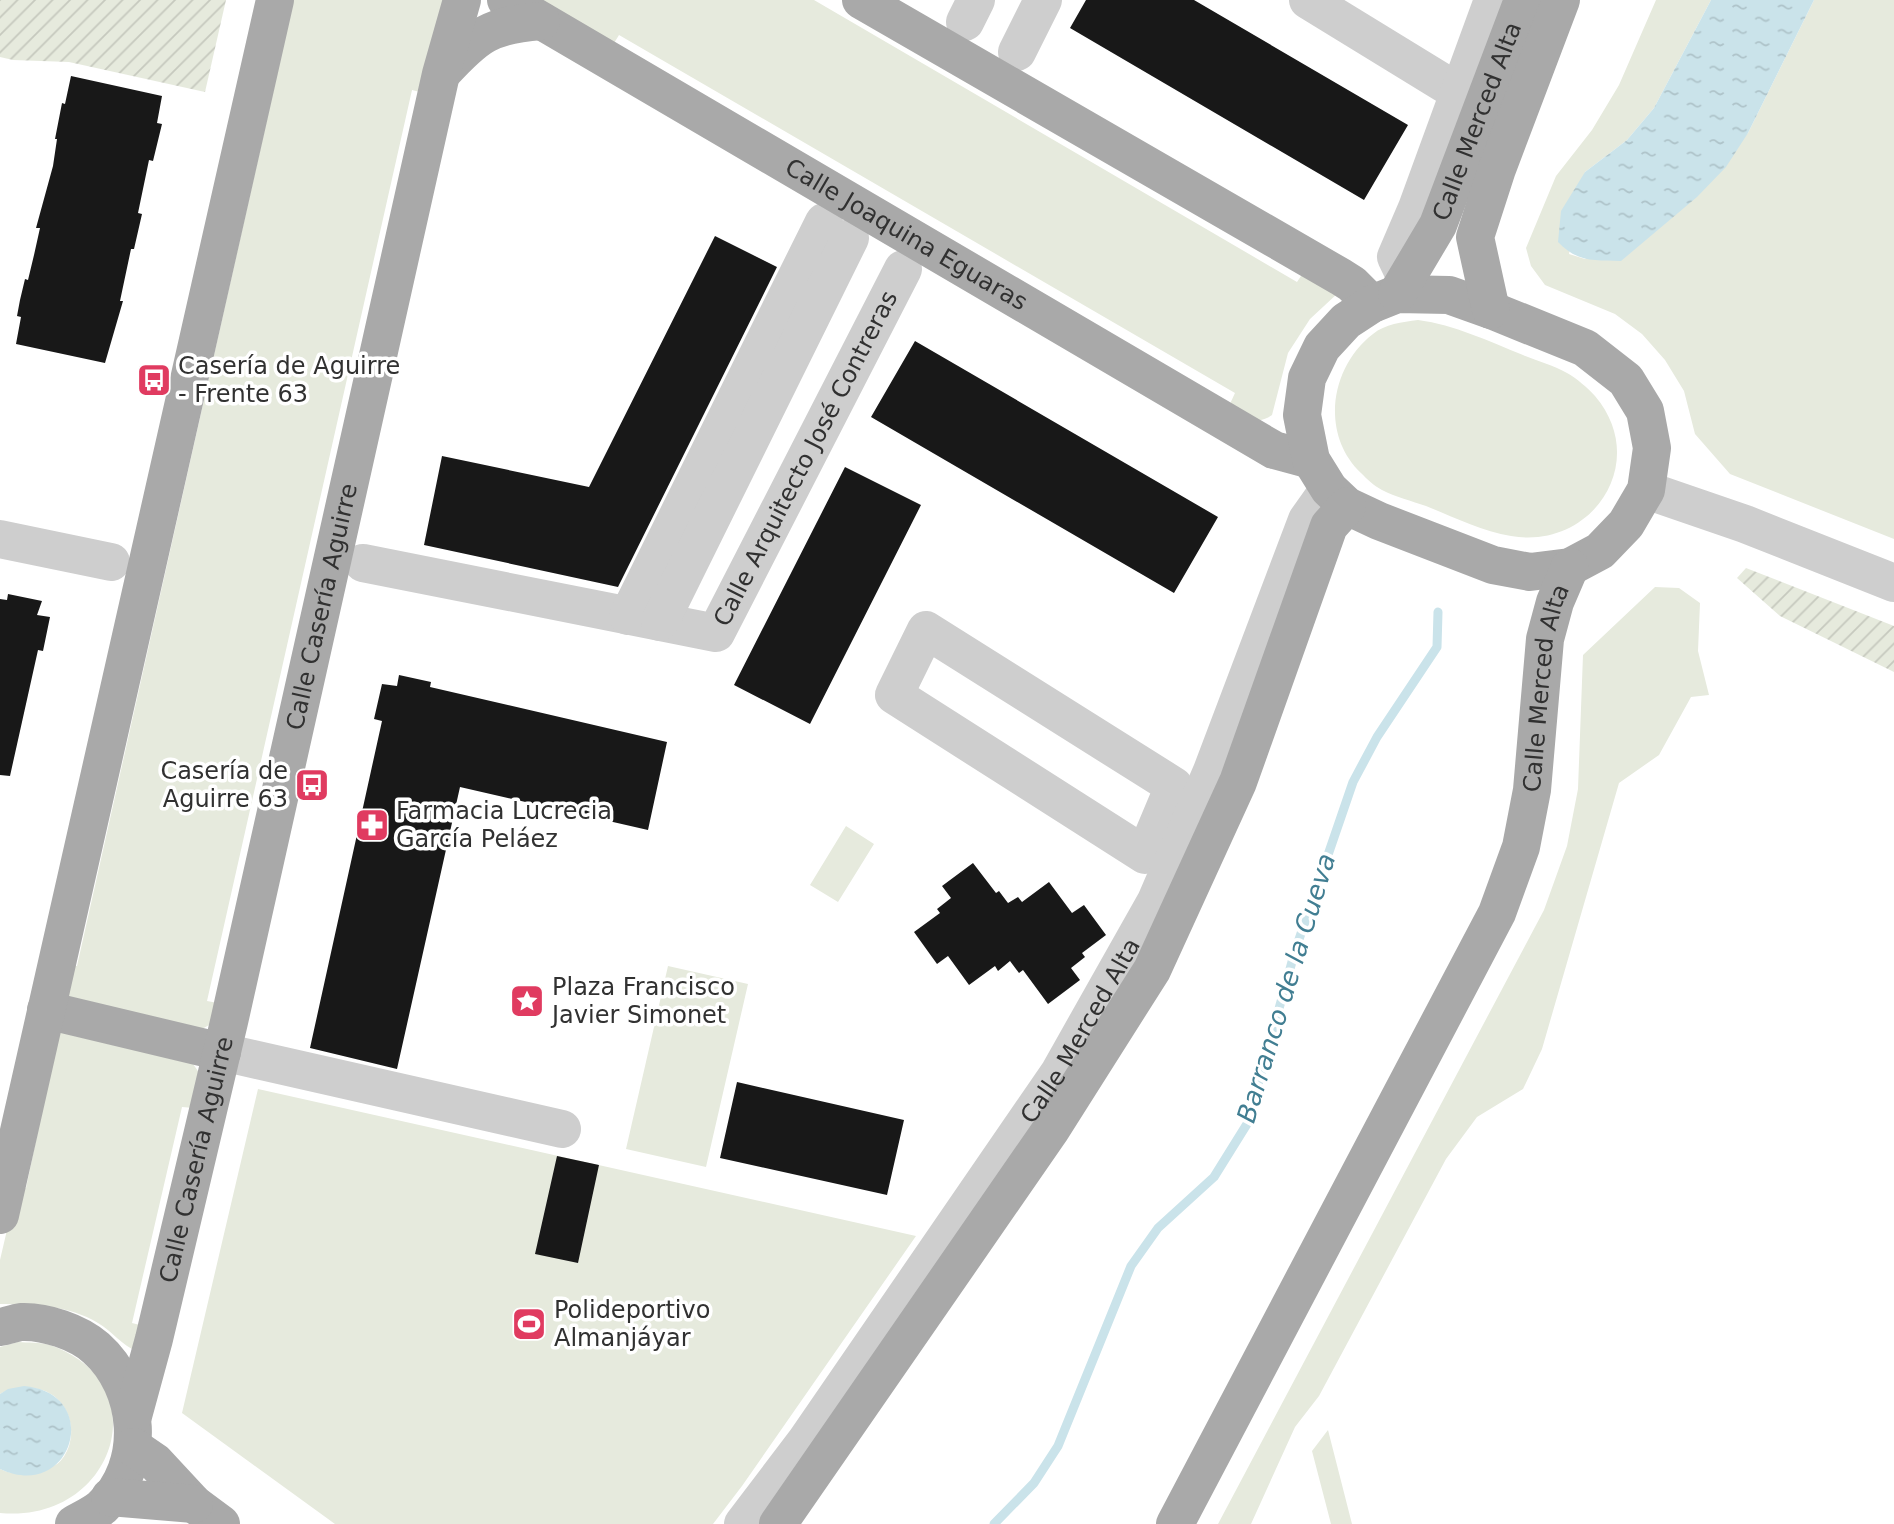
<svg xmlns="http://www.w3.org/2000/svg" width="1894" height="1524" viewBox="0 0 1894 1524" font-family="'DejaVu Sans',sans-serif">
	<defs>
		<pattern id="garden-furrows" width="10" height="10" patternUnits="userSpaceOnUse" patternTransform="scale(1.75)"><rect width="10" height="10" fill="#e6eadd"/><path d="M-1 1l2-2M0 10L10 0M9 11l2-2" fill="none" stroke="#c6c9be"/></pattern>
		<pattern id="water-ripples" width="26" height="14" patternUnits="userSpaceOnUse" patternTransform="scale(1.75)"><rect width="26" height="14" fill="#cae3ea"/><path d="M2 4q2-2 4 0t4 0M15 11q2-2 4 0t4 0" fill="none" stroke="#aec3c9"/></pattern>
	</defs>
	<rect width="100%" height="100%" fill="#fff"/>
	<!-- green -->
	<path fill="#e6eadd" d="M 282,0 L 444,0 L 424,93 L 412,90 L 207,1001 L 218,1003 L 211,1024 L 193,1034 L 63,995 L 67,965 L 77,966 L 280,61 Z
		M 530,0 L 814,0 L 1297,282 L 1303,273 L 1338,293 L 1310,319 L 1288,353 L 1272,415 C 1255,427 1244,416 1229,406 L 1235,393 L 619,35 L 611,48 Z
		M 1656,0 L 1711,0 L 1654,108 L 1627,140 L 1585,172 L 1569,254 L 1585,259 L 1748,133 L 1814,0 L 1894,0 L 1894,539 L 1730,474 L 1695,434 L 1684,391 L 1665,360 L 1642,334 L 1615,314 L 1545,285 L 1531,266 L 1526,248 L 1556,176 L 1592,130 L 1619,85 Z
		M 1418,320 C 1455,325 1488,341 1523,355 C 1537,361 1553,365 1567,373 C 1576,378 1588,388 1595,396 C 1651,462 1592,550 1511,536 C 1482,531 1453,517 1426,506 C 1412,501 1395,497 1382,490 C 1374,486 1367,479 1361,473 C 1320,434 1330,367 1373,334 C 1385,324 1402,322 1418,320 Z
		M 1655,587 L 1679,588 L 1700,603 L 1698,651 L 1709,695 L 1691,697 L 1659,755 L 1619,783 L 1542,1049 L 1523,1089 L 1477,1117 L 1446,1159 L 1319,1396 L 1295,1427 L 1251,1524 L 1218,1524 L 1544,910 L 1567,846 L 1578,789 L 1583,655 Z
		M 846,826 L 874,844 L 838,902 L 810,885 Z
		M 668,966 L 748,984 L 706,1167 L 626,1149 Z
		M 65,1029 L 191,1061 L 200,1074 L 194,1108 L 182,1107 L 132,1323 L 144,1326 L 138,1352 C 121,1345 113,1332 98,1323 C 69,1305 33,1305 0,1304 L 0,1260 L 17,1187 L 26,1188 L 49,1078 L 49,1042 Z
		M 258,1089 L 916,1236 L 742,1486 L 713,1524 L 335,1524 L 182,1413 Z
		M 18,1342 C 28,1343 40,1342 50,1345 C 160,1383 115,1524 0,1513 L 0,1469 C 16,1476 20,1473 36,1469 C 42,1468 52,1467 57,1464 C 62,1461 67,1452 69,1446 C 78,1416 58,1386 26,1388 C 16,1389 9,1389 0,1394 L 0,1347 Z
		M 1328,1430 L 1352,1524 L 1331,1524 L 1312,1451 Z"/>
	<!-- garden -->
	<path fill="url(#garden-furrows)" d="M 0,0 L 226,0 L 205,92 L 69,62 L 13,60 L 0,57 Z
		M 1746,568 L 1894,626 L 1894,672 L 1780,616 L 1737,578 Z"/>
	<!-- water -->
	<path fill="url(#water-ripples)" d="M 1711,0 L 1814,0 L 1748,133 L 1726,167 L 1697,197 L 1621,261 C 1595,260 1578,263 1558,242 L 1561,211 L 1585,172 L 1627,140 L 1654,108 Z
		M 24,1386 C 104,1393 73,1503 0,1469 L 0,1394 L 8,1389 Z"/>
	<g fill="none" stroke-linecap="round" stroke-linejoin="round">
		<!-- stream -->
		<path stroke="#cae3ea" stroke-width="9" d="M 994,1524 L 1034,1483 L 1058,1446 L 1131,1266 L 1158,1228 L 1214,1177 L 1247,1124 L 1295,951 L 1353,782 L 1377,737 L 1437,647 L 1438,612"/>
	</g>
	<!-- building -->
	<path fill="#181818" d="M 1086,0 L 1194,0 L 1408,125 L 1364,200 L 1070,28 Z
		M 71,76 L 162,96 L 157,123 L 162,124 L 153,161 L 149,160 L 138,213 L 142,214 L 134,249 L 131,249 L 120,301 L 123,301 L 105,363 L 16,344 L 21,317 L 17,316 L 20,300 L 25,279 L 28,280 L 34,255 L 40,228 L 36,228 L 53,166 L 57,139 L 55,139 L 62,103 L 65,104 Z
		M 715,236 L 777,267 L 618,587 L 424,545 L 442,456 L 589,487 Z
		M 915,341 L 1218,517 L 1174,593 L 871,417 Z
		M 845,467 L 921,505 L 810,724 L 734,685 Z
		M 8,594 L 42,601 L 37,615 L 50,617 L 43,651 L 38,650 L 10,776 L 0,775 L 0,599 L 7,600 Z
		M 399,675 L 431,682 L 430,687 L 667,742 L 648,830 L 460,787 L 397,1069 L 310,1048 L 382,721 L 374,719 L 382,684 L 397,686 Z
		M 973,863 L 996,893 L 999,891 L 1008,903 L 1018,897 L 1022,902 L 1049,882 L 1072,913 L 1084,905 L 1106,935 L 1082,953 L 1085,957 L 1071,968 L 1080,980 L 1048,1004 L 1023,970 L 1019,973 L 1010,961 L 998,971 L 995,966 L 969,985 L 948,956 L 937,964 L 914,932 L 940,913 L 937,909 L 951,898 L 942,886 Z
		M 737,1082 L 904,1120 L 887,1195 L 720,1158 Z
		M 557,1156 L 599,1165 L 578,1263 L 535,1254 Z"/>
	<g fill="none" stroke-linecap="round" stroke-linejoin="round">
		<!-- minor -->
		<g stroke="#cecece" stroke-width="38">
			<path d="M 1308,0 L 1445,84"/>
			<path d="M 965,22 L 976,0"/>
			<path d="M 1017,52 L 1043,0"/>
			<path d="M 1407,280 L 1396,257 L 1417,208 L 1493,0"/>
			<path d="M 1646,490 L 1745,524 L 1894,583"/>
			<path d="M 0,539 L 111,562"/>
			<path id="s1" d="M 363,563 L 716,633 L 903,269"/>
			<path d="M 628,616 L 824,222"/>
			<path d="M 660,622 L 850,238"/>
			<path d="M 926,630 L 1174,786 L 1145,855 L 894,695 Z"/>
			<path d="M 222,1052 L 562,1129"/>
			<path id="s2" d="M 743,1524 L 806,1441 L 1059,1073 L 1156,901 L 1212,771 L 1307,520 L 1329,489"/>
		</g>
		<!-- major -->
		<g stroke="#a9a9a9" stroke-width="38">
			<path id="s3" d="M 506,0 L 1274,450 L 1311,460"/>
			<path d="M 861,0 L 1341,277 L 1352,284 L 1372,304"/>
			<path d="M 443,72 C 477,35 490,25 541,21"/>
			<path d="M 1397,294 L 1449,295 L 1491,310 L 1585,348 L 1626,380 L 1645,411 L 1652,448 L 1646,490 L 1626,524 L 1600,551 L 1570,567 L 1530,572 L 1493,565 L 1379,521 L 1347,506 L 1329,489 L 1311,460 L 1302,415 L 1307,378 L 1322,347 L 1346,321 L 1372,304 Z"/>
			<path id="s4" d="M 1397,294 L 1438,225 L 1523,0"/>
			<path d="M 1491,310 L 1475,237 L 1497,169 L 1561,0"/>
			<path d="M 46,1010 L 222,1052"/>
			<path d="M 0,1215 L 275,0"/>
			<path d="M 0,1327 C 7,1326 14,1323 21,1322 C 45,1321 78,1332 96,1348 C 141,1388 147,1465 102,1507 C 94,1514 83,1519 74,1524"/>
			<path id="s5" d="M 133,1416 L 154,1339 L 229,1022 L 441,74 L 462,0"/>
			<path d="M 133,1447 L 155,1462 L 194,1504 L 221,1524"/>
			<path d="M 110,1497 L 194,1504"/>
			<path d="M 778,1524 L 1050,1131 L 1152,970 L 1238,782 L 1329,526 L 1347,506"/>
			<path id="s6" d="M 1175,1524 L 1497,913 L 1521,847 L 1532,790 L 1545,639 L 1555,602 L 1570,567"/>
		</g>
	</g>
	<!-- icons -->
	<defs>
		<g id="bus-square" transform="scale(1.75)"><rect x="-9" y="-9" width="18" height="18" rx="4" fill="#e03b60" stroke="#fff"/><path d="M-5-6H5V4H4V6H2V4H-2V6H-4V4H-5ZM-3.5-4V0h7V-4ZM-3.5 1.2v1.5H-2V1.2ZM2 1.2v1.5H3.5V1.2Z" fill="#fff"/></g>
		<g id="pharmacy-square" transform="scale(1.75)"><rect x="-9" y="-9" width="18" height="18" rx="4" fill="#e03b60" stroke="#fff"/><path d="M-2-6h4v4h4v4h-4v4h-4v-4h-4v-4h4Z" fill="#fff"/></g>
		<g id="sight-square" transform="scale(1.75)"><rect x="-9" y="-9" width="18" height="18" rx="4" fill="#e03b60" stroke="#fff"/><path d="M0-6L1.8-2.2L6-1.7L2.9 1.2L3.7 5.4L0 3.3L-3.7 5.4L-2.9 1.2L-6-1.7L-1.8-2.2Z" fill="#fff"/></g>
		<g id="stadium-square" transform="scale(1.75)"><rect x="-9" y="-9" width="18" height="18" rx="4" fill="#e03b60" stroke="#fff"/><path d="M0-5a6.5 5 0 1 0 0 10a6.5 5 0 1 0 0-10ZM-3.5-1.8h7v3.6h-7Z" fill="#fff"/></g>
	</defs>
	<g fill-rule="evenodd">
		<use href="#bus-square" x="154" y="380"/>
		<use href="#bus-square" x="312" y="785"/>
		<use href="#pharmacy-square" x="372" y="825"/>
		<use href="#sight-square" x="527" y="1001"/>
		<use href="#stadium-square" x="529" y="1324"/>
	</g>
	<g text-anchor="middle" stroke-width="7" stroke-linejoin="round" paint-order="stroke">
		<!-- street labels -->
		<g font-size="24" fill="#313131" stroke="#fff">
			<text dy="8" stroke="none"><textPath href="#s4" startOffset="191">Calle Merced Alta</textPath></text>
			<text dy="8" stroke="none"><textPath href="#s3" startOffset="464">Calle Joaquina Eguaras</textPath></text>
			<text dy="8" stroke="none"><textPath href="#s1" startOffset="556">Calle Arquitecto José Contreras</textPath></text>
			<text dy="8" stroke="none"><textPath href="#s5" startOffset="831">Calle Casería Aguirre</textPath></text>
			<text dy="8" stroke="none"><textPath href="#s6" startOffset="922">Calle Merced Alta</textPath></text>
			<text dy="8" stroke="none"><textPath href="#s2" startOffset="598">Calle Merced Alta</textPath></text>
			<text dy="8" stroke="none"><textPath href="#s5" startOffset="264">Calle Casería Aguirre</textPath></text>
		</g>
		<!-- poi labels -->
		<g font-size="24" fill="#313131" stroke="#fff" text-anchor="start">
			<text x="178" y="374">Casería de Aguirre<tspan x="178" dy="28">- Frente 63</tspan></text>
			<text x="288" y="779" text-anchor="end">Casería de<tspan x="288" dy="28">Aguirre 63</tspan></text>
			<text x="396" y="819">Farmacia Lucrecia<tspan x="396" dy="28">García Peláez</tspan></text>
			<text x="552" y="995">Plaza Francisco<tspan x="552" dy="28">Javier Simonet</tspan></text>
			<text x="554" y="1318">Polideportivo<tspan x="554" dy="28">Almanjáyar</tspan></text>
		</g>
		<!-- water labels -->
		<g font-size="26" font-style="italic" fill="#417e92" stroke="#fff">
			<text transform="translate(1286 988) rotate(-73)" y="9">Barranco de la Cueva</text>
		</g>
	</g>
</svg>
